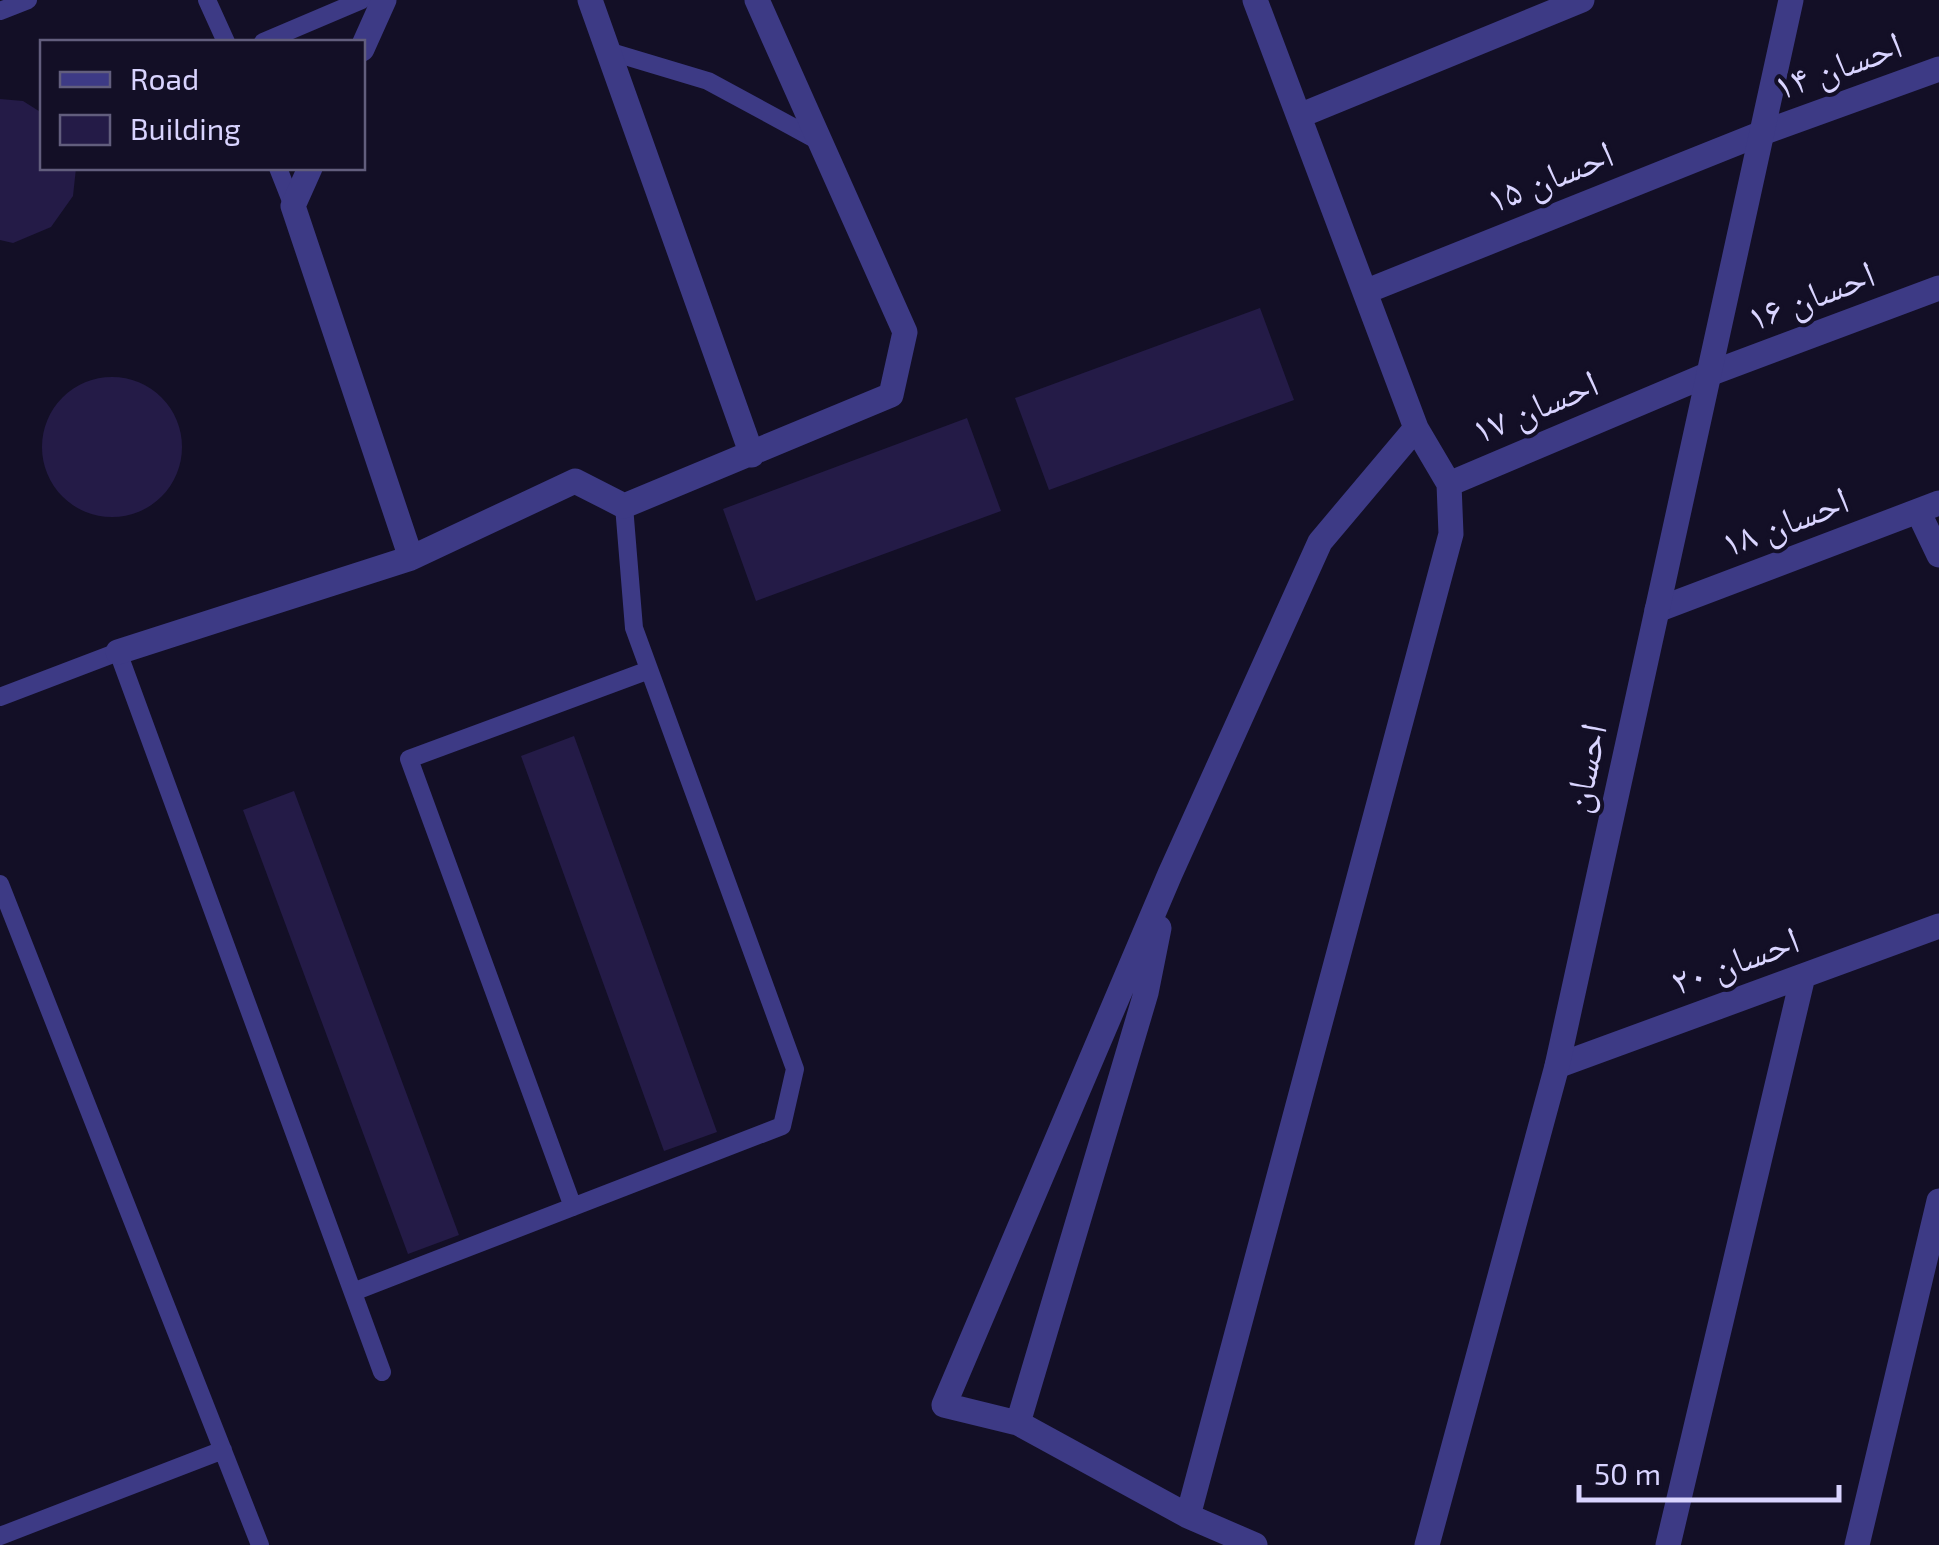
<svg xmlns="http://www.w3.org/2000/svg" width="1939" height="1545" viewBox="0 0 1939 1545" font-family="'Exo 2','Noto Naskh Arabic',sans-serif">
	<rect width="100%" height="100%" fill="#130f26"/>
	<!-- building -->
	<path fill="#241b47" d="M 0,99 L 23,101 L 42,113 L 42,168 L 76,168 L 73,196 L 51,227 L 13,243 L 0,240 Z
		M 1260,308 L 1294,400 L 1049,490 L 1015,398 Z
		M42 447a70 70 0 1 1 140 0a70 70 0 1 1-140 0Z
		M 967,418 L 1001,511 L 756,601 L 723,509 Z
		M 574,736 L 717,1132 L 664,1151 L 521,756 Z
		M 294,791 L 459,1235 L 408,1254 L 243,810 Z"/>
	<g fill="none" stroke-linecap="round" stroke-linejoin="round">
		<!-- service -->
		<path stroke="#3d3a85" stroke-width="18" d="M 207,0 L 226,42
			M 0,11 L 28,0
			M 263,42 L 362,0
			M 608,51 L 708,81 L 815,139
			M 278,168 L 293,206
			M 0,697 L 118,652 L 382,1372
			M 0,884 L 260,1545
			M 573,1207 L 409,759 L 649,670
			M 353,1292 L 782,1126 L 795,1069 L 634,628 L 624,506
			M 0,1536 L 223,1450"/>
		<!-- minor -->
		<path stroke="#3d3a85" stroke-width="25" d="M 590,0 L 752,455
			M 362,49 L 384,0
			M 1299,116 L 1582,0
			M 310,168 L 293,206 L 411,558
			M 1367,291 L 1762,133 L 1939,69
			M 1416,428 L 1449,484 L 1709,374 L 1939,288
			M 1918,511 L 1939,555
			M 1657,610 L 1939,503
			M 118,652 L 411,558 L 575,481 L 624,506 L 891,395 L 905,332 L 757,0
			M 1557,1066 L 1939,926
			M 1018,1423 L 1146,993 L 1159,928
			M 1188,1516 L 1451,534 L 1449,484
			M 1255,1545 L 1188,1516 L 1018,1423 L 944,1405 L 1170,874 L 1320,542 L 1416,428 L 1255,0
			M 1668,1545 L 1803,976
			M 1857,1545 L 1939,1201"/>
		<!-- tertiary -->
		<path stroke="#3d3a85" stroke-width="25" d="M 1427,1545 L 1557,1066 L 1791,0"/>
	</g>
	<g text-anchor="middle" stroke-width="8" stroke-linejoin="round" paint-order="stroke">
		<!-- street labels -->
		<g font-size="38" fill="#d9d4ff" stroke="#130f26">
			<text transform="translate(1838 66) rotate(-20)" y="13">احسان ۱۴</text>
			<text transform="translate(1550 177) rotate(-22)" y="13">احسان ۱۵</text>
			<text transform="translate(1811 296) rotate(-21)" y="13">احسان ۱۶</text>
			<text transform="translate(1535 407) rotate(-23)" y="13">احسان ۱۷</text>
			<text transform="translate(1785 522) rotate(-21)" y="13">احسان ۱۸</text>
			<text transform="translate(1585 768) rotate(-78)" y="13">احسان</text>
			<text transform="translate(1735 961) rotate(-20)" y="13">احسان ۲۰</text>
		</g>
	</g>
	<!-- legend -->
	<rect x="40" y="40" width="325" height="130" fill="#130f26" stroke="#625e7d" stroke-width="2.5"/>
	<rect x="60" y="72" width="50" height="15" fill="#3d3a85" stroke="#625e7d" stroke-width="2.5"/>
	<text x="130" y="90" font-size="30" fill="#d9d4ff">Road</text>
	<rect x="60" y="115" width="50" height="30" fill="#241b47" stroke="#625e7d" stroke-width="2.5"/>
	<text x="130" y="140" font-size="30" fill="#d9d4ff">Building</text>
	<!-- scale -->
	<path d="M1579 1485v15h260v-15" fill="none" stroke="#d9d4ff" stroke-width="5"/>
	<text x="1594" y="1485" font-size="30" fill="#d9d4ff" stroke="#130f26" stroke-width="8" paint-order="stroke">50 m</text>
</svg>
